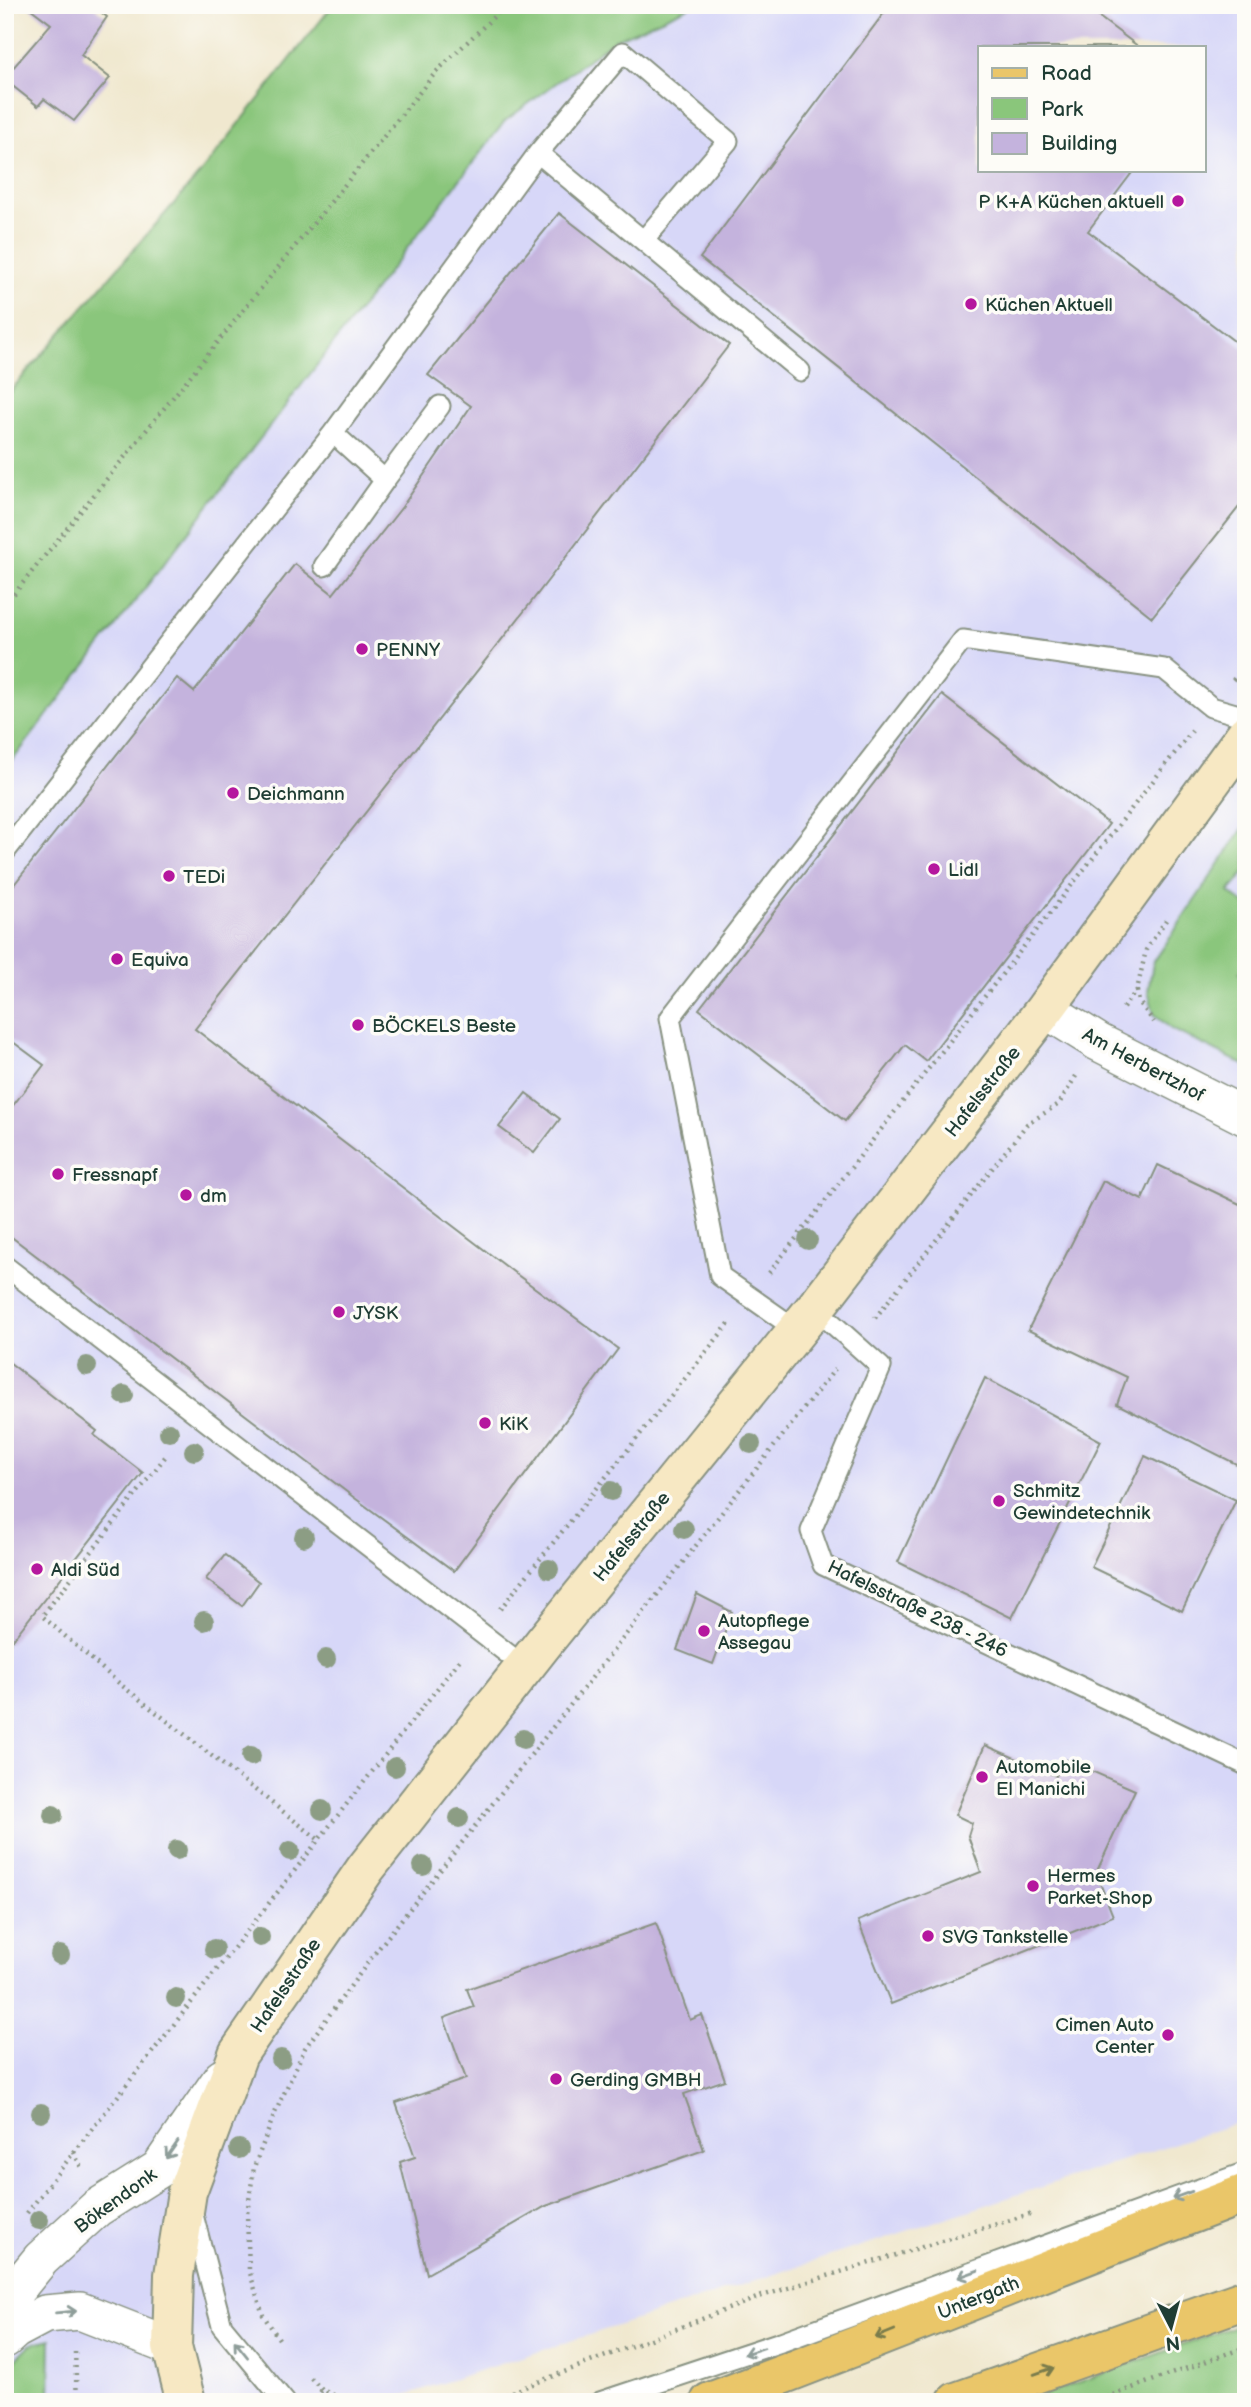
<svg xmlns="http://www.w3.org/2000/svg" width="1251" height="2407" viewBox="0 0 1251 2407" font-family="'Balsamiq Sans',sans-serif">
	<rect width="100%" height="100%" fill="#fdfcf7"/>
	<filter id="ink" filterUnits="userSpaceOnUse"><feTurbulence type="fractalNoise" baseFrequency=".0143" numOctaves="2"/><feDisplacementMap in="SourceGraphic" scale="14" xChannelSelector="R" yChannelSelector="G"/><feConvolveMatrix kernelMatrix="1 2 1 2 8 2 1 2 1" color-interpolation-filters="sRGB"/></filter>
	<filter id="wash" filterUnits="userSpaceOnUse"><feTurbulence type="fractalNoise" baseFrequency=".00686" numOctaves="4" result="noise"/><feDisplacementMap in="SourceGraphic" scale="28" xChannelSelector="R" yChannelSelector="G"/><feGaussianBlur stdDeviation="1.57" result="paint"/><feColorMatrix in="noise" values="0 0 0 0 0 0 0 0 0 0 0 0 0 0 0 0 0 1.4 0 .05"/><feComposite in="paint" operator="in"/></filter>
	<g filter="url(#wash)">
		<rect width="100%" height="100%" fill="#f0e8cf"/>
		<!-- built -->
		<path fill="#d7d7f8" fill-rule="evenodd" d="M 547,5 L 1246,5 L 1246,2120 L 384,2402 L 5,2402 L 5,656 ZM 980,47 L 1204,47 L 1204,170 L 980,170 Z"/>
		<!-- green -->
		<path fill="#8ac67b" stroke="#548258" stroke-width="2" d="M 333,5 L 693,5 L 614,40 L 505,121 L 5,770 L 5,397 L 198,176 Z
			M 1246,824 L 1246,871 L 1229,892 L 1246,905 L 1246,964 L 1239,973 L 1246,978 L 1246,1066 L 1171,1029 L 1154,1014 L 1148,991 L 1153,963 Z
			M 1246,2322 L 1246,2402 L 1024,2402 Z
			M 51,2339 L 50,2402 L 5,2402 L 5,2370 L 31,2344 Z"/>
		<g id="blocks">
			<!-- building -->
			<path fill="#c4b3dd" d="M 26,5 L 92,5 L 107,17 L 81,55 L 110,78 L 74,121 L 44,99 L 38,106 L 5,80 L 5,77 L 51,24 Z
				M 890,5 L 1083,5 L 1139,47 L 980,47 L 980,170 L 1134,170 L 1088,231 L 1246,350 L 1246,498 L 1152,617 L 700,258 Z
				M 559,213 L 729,345 L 529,605 L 195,1029 L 516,1274 L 618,1349 L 454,1571 L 352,1496 L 5,1232 L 5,1116 L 44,1065 L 5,1036 L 5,896 L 177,678 L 194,692 L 295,564 L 333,594 L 402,507 L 471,406 L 428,375 Z
				M 942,695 L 1109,824 L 926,1061 L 905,1045 L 845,1121 L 699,1009 Z
				M 526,1093 L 560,1119 L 534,1153 L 499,1127 Z
				M 1158,1165 L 1246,1207 L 1246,1469 L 1117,1404 L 1127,1377 L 1028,1330 L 1103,1181 L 1142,1200 Z
				M 5,1359 L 97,1431 L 94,1435 L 143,1473 L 10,1643 L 5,1640 Z
				M 985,1378 L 1101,1441 L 1012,1618 L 898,1562 Z
				M 1145,1456 L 1236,1500 L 1182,1611 L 1091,1567 Z
				M 225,1555 L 259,1582 L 242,1606 L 206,1579 Z
				M 697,1594 L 732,1612 L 713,1664 L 677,1650 Z
				M 985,1745 L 1056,1776 L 1064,1759 L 1135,1790 L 1096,1873 L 1113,1916 L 891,2004 L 858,1921 L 981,1872 L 968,1836 L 972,1823 L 955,1815 Z
				M 656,1923 L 690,2020 L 702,2015 L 725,2080 L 684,2094 L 704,2150 L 546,2206 L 427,2274 L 400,2162 L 415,2157 L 396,2103 L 466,2079 L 444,2018 L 474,2007 L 467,1989 Z"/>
		</g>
	</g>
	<g filter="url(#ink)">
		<use href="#blocks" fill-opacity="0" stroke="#889282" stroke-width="2"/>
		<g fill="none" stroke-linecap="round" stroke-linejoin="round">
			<!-- service casing -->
			<g stroke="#889282" stroke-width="23">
				<path id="service" d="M 538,153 L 623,52 L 728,141 L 644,240
					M 385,480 L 440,406
					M 324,566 L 385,480 L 333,433
					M 5,852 L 333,433 L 538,153 L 800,371
					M 5,1266 L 525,1667
					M 815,1308 L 881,1367 L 811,1531 L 823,1565 L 1246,1765
					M 797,1330 L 720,1276 L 670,1018 L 963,640 L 1164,669 L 1211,707 L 1246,717
					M 193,2215 L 222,2326 L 285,2402
					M 600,2402 L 781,2342 L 1246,2172"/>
			</g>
			<!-- minor casing -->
			<g stroke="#889282" stroke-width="40">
				<path id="minor" d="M 1045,1009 L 1098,1042 L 1246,1117
					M 5,2303 L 41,2259 L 97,2208 L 159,2169 L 222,2078
					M 5,2339 L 15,2330 L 45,2314 L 80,2311 L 172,2347"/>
			</g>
			<!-- secondary casing -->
			<g stroke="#889282" stroke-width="42">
				<path id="secondary" d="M 186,2402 L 172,2347 L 174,2275 L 187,2192 L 238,2054 L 366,1868 L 545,1641 L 815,1308 L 1045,1009 L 1246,734"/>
			</g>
			<!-- primary casing -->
			<g stroke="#889282" stroke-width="42">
				<path id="primary" d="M 710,2402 C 890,2335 1067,2261 1246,2193
					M 956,2402 L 1246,2299"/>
			</g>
			<!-- path -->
			<path stroke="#889282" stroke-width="4.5" stroke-dasharray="2 5" stroke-linecap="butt" d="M 5,605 L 436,72 L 506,5
				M 1233,680 L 1246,664
				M 1137,991 L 1139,1002 L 1154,1022
				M 1123,1008 L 1137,990 L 1146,950 L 1168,917
				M 769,1273 L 1192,731
				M 875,1318 L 1027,1124 L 1059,1104 L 1076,1076
				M 165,1457 L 42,1616 L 120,1684 L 318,1839
				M 500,1609 L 731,1321
				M 74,2152 L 462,1657
				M 27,2213 L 74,2152 L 82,2170
				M 279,2339 L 263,2315 L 249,2270 L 247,2214 L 254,2167 L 275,2113 L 305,2048 L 375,1953 L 835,1369
				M 75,2352 L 77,2402
				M 311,2378 L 322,2390
				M 316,2398 L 322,2390 L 351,2402
				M 486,2402 L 762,2296 L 1033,2213
				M 1093,2402 L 1246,2347"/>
			<!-- service -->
			<use href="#service" stroke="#fff" stroke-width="19"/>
			<!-- minor -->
			<use href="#minor" stroke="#fff" stroke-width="37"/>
			<!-- secondary -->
			<use href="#secondary" stroke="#f7e8c3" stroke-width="38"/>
			<!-- primary -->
			<use href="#primary" stroke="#eac669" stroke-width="38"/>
		</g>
		<!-- trees -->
		<g fill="#8c9d84">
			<circle cx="808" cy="1240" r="10"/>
			<circle cx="87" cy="1366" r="10"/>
			<circle cx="124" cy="1395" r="10"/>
			<circle cx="169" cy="1432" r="10"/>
			<circle cx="751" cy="1444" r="10"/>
			<circle cx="194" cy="1451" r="10"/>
			<circle cx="611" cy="1491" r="10"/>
			<circle cx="684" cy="1529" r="10"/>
			<circle cx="304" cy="1537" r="10"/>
			<circle cx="549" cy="1569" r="10"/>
			<circle cx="204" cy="1621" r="10"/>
			<circle cx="326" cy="1659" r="10"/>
			<circle cx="523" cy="1739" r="10"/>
			<circle cx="251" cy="1756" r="10"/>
			<circle cx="395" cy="1767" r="10"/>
			<circle cx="322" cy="1810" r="10"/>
			<circle cx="53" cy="1815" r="10"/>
			<circle cx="459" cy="1818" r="10"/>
			<circle cx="177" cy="1850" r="10"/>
			<circle cx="290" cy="1851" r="10"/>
			<circle cx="423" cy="1866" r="10"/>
			<circle cx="260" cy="1937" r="10"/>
			<circle cx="214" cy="1949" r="10"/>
			<circle cx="60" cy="1955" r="10"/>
			<circle cx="176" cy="1998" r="10"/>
			<circle cx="281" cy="2059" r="10"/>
			<circle cx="41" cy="2113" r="10"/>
			<circle cx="239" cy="2149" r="10"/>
			<circle cx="39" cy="2220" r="10"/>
		</g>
		<!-- one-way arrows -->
		<defs><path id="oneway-shaft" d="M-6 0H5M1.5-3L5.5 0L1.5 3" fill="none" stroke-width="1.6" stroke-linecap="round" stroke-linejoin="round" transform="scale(1.75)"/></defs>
		<g stroke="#8f9e9a">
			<use href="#oneway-shaft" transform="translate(172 2150) rotate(125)"/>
			<use href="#oneway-shaft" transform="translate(1182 2195) rotate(160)"/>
			<use href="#oneway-shaft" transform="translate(968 2274) rotate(160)"/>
			<use href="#oneway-shaft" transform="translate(66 2312) rotate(-5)"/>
			<use href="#oneway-shaft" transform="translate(241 2349) rotate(-129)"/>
			<use href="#oneway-shaft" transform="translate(754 2351) rotate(162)"/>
		</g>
		<g stroke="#7a7b4c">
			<use href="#oneway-shaft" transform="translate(885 2334) rotate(158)"/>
			<use href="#oneway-shaft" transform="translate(1044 2371) rotate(-19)"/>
		</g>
	</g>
	<!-- markers -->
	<g fill="#b5179e" stroke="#fdfcf7" stroke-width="2.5">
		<circle cx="1178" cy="201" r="7"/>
		<circle cx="971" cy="304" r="7"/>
		<circle cx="362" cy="649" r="7"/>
		<circle cx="233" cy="793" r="7"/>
		<circle cx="934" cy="869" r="7"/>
		<circle cx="169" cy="876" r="7"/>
		<circle cx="117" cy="959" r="7"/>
		<circle cx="358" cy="1025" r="7"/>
		<circle cx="58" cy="1174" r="7"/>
		<circle cx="186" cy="1195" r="7"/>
		<circle cx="339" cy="1312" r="7"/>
		<circle cx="485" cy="1423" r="7"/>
		<circle cx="999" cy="1501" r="7"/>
		<circle cx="37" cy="1569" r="7"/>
		<circle cx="704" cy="1631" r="7"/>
		<circle cx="982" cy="1777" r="7"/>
		<circle cx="1033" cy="1886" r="7"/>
		<circle cx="928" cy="1936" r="7"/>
		<circle cx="1168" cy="2035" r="7"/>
		<circle cx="556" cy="2079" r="7"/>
	</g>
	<g text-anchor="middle" stroke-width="7" stroke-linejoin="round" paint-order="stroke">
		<!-- poi labels -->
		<g font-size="19" fill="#1f3d34" stroke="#fdfcf7" text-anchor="start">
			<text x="1164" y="208" text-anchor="end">P K+A Küchen aktuell</text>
			<text x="985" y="311">Küchen Aktuell</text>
			<text x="376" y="656">PENNY</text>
			<text x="247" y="800">Deichmann</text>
			<text x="948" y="876">Lidl</text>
			<text x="183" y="883">TEDi</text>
			<text x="131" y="966">Equiva</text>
			<text x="372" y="1032">BÖCKELS Beste</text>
			<text x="72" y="1181">Fressnapf</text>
			<text x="200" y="1202">dm</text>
			<text x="353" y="1319">JYSK</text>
			<text x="499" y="1430">KiK</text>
			<text x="1013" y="1497">Schmitz<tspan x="1013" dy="22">Gewindetechnik</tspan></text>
			<text x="51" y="1576">Aldi Süd</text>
			<text x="718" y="1627">Autopflege<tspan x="718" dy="22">Assegau</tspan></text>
			<text x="996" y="1773">Automobile<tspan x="996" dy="22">El Manichi</tspan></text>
			<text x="1047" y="1882">Hermes<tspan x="1047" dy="22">Parket-Shop</tspan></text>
			<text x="942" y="1943">SVG Tankstelle</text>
			<text x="1154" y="2031" text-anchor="end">Cimen Auto<tspan x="1154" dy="22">Center</tspan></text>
			<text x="570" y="2086">Gerding GMBH</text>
		</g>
		<!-- street labels -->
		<g font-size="19" fill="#1f3d34" stroke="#fdfcf7">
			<text transform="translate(1144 1064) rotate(28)" y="7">Am Herbertzhof</text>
			<text transform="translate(982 1091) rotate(-52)" y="7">Hafelsstraße</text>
			<text transform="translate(631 1536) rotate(-51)" y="7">Hafelsstraße</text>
			<text transform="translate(918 1608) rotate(26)" y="7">Hafelsstraße 238 - 246</text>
			<text transform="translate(285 1985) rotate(-56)" y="7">Hafelsstraße</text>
			<text transform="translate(115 2200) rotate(-36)" y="7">Bökendonk</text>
			<text transform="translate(978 2297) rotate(-22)" y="7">Untergath</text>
		</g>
	</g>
	<!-- margin -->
	<rect width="1251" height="2407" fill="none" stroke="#fdfcf7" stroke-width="28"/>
	<!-- legend -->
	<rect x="978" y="46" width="228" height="126" fill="#fdfcf7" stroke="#a4b0a9" stroke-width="2"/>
	<rect x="992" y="68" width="35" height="10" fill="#eac669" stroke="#a4b0a9" stroke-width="2"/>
	<text x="1041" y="80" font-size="21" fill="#1f3d34">Road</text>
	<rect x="992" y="98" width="35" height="21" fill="#8ac67b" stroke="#a4b0a9" stroke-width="2"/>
	<text x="1041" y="116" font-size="21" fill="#1f3d34">Park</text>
	<rect x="992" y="133" width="35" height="21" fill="#c4b3dd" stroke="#a4b0a9" stroke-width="2"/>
	<text x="1041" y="150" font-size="21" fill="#1f3d34">Building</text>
	<!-- north arrow -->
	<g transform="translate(1171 2327) rotate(174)" stroke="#fdfcf7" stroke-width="5" paint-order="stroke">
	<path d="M0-5L12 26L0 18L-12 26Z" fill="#1f3d34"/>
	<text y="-10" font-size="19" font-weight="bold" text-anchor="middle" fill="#1f3d34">N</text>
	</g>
</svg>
